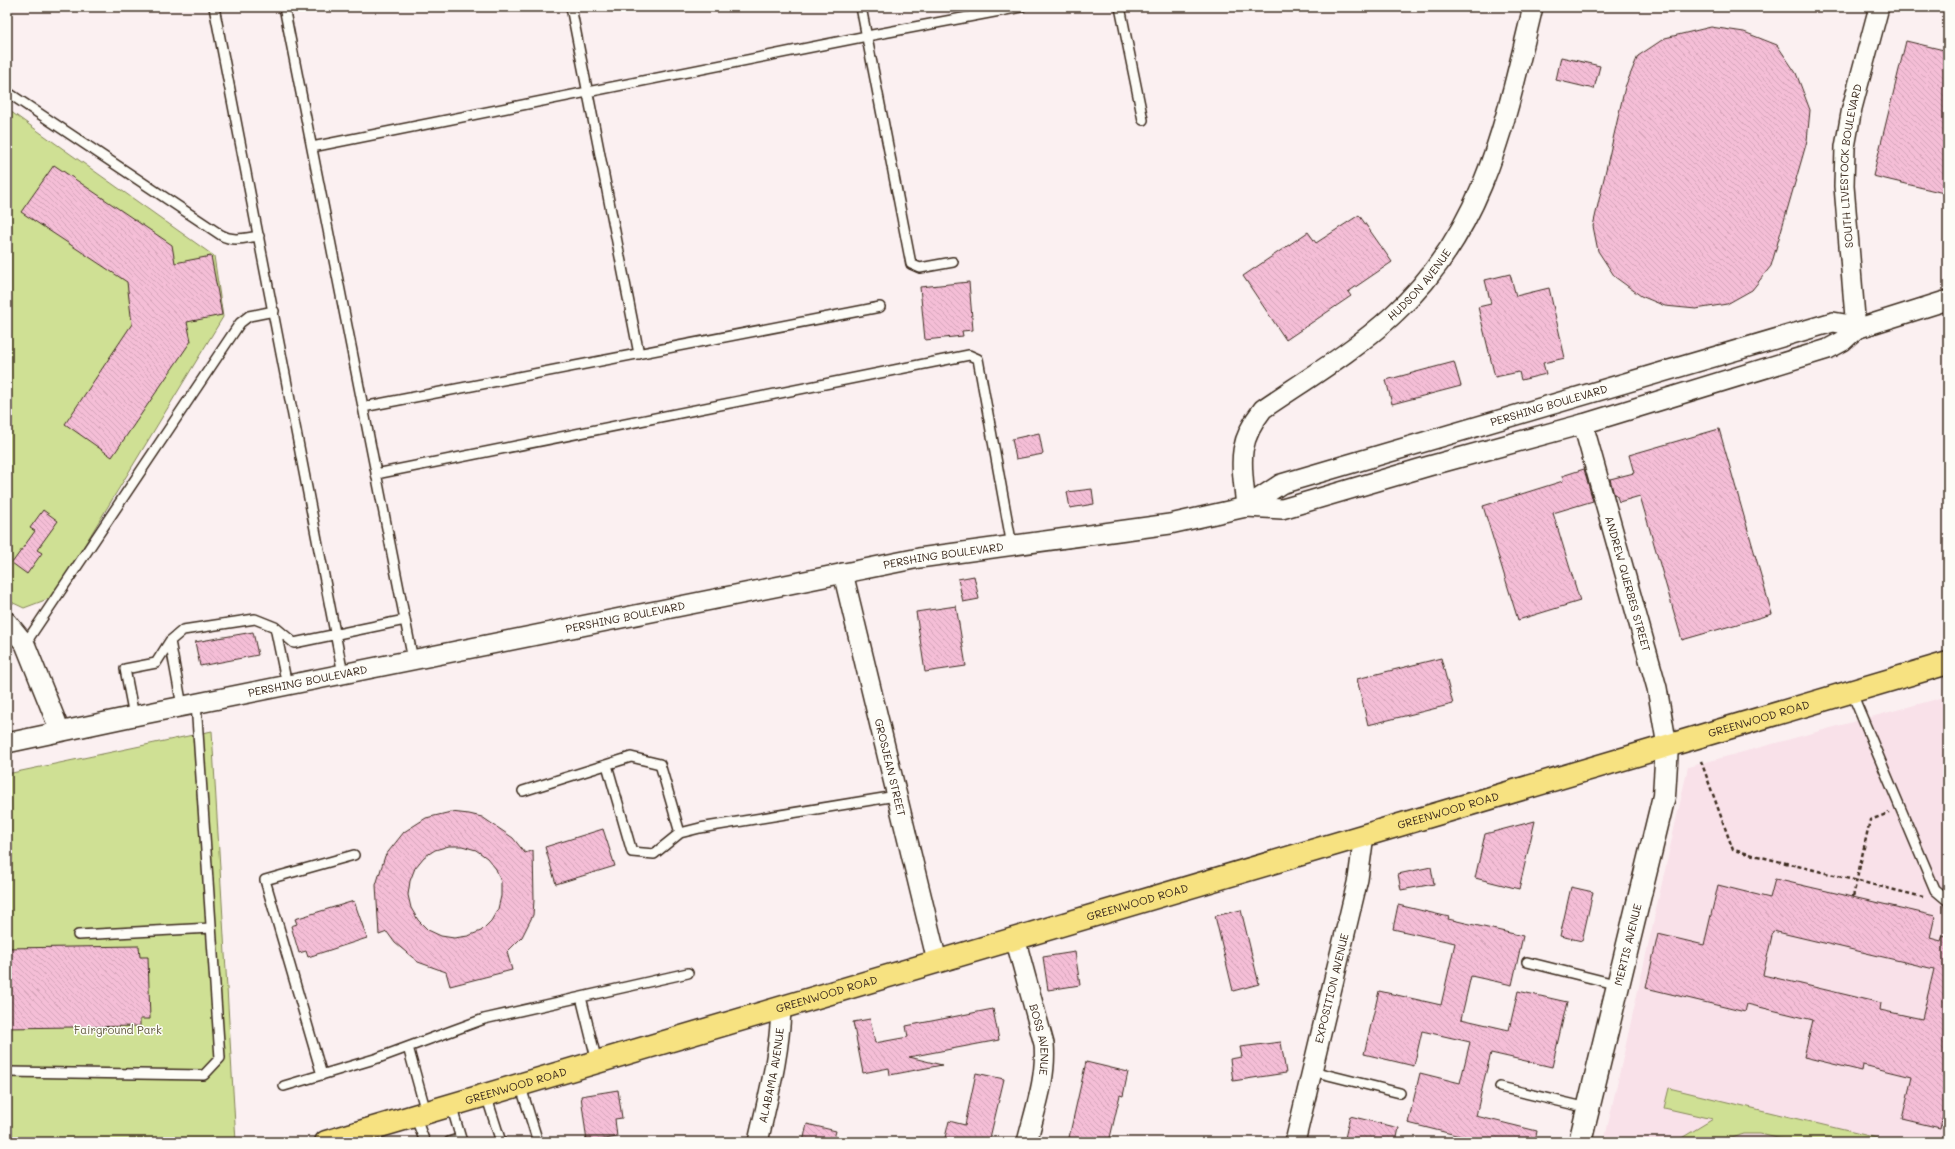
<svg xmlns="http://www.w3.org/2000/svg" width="1955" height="1149" viewBox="0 0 1955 1149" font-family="Mali,sans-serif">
	<defs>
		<pattern id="building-back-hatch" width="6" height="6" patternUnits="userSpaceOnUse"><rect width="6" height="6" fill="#f5bed7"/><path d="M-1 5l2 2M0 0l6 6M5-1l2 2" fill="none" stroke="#d3a3b8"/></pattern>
	</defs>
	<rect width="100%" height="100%" fill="#fbf0f1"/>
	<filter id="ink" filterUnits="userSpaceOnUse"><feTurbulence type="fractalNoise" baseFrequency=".025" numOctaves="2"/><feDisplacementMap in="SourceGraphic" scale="8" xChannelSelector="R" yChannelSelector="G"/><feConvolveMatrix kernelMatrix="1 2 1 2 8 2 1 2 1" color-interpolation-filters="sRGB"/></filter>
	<g filter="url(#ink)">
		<!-- built -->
		<path fill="#f9e1e9" d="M 1948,696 L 1948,1142 L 1604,1142 L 1688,767 Z"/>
		<!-- green -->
		<path fill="#cfe094" stroke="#858559" d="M 7,109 L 214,256 L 223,317 L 53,597 L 24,608 L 7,600 Z
			M 212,731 L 236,1142 L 7,1142 L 7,774 Z
			M 1669,1088 L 1894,1142 L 1795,1142 L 1760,1134 L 1744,1134 L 1717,1142 L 1675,1142 L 1713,1119 L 1664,1108 Z"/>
		<!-- building -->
		<path fill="url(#building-back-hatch)" stroke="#3b2a1e" fill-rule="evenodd" d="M 1711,27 L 1744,32 L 1777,45 L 1796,73 L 1810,110 L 1807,141 L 1771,266 L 1752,290 L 1727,304 L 1696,309 L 1665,306 L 1641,296 L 1615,277 L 1598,251 L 1593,226 L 1625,87 L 1638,56 L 1665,38 Z
			M 1906,41 L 1948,51 L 1948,194 L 1873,176 Z
			M 1561,57 L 1600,66 L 1594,89 L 1556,80 Z
			M 54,165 L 172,245 L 175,263 L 211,256 L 222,315 L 187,322 L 191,341 L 112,457 L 65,424 L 132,324 L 127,282 L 21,212 Z
			M 1359,215 L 1392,262 L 1348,292 L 1351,296 L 1286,340 L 1243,276 L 1308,232 L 1316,243 Z
			M 1510,274 L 1516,296 L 1549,288 L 1565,358 L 1543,363 L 1546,374 L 1521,380 L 1519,372 L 1495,377 L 1478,307 L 1491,304 L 1485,280 Z
			M 969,282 L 973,330 L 962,331 L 963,336 L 925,340 L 920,287 Z
			M 1454,362 L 1461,386 L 1392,404 L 1386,380 Z
			M 1719,429 L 1772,614 L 1682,640 L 1640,496 L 1619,502 L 1616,494 L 1614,495 L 1610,479 L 1634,473 L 1629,455 Z
			M 1039,433 L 1043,454 L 1016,459 L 1012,439 Z
			M 1584,469 L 1593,501 L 1553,513 L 1580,601 L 1518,620 L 1483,506 L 1563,481 L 1562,476 Z
			M 1092,489 L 1094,504 L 1070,508 L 1067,492 Z
			M 43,510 L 58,521 L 37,550 L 42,553 L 27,574 L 12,563 L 35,531 L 30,528 Z
			M 974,576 L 979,599 L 963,602 L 958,579 Z
			M 956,606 L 966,666 L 925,672 L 916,612 Z
			M 253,632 L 258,655 L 200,666 L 195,642 Z
			M 1441,658 L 1453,704 L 1368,725 L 1357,679 Z
			M 451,812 L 469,814 L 482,817 L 513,838 L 525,853 L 533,850 L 534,900 L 533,915 L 522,937 L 507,952 L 512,970 L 450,986 L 446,972 L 418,962 L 395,943 L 387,932 L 379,935 L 376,885 L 385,856 L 404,832 L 426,818 ZM 449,846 L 462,846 L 476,850 L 487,858 L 496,869 L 501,882 L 501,896 L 498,909 L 491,921 L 481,931 L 468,936 L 454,938 L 441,936 L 428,930 L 418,920 L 411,908 L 408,895 L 410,881 L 415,868 L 424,857 L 435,850 Z
			M 1535,821 L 1519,889 L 1475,878 L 1485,834 Z
			M 603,829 L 615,866 L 556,884 L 545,847 Z
			M 1431,867 L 1434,884 L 1401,890 L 1398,874 Z
			M 1775,879 L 1935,916 L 1930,938 L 1941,941 L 1943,935 L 1948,936 L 1948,1093 L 1940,1128 L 1902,1119 L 1912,1077 L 1863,1065 L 1862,1071 L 1804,1057 L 1813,1020 L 1747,1004 L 1745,1012 L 1646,988 L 1658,934 L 1704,945 L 1718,885 L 1770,898 ZM 1773,931 L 1934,969 L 1922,1019 L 1880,1010 L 1881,1003 L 1763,975 Z
			M 1571,887 L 1593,892 L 1582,941 L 1560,936 Z
			M 354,901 L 367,938 L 308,957 L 306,951 L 299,953 L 291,926 L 297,924 L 295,919 Z
			M 1398,905 L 1449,917 L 1448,919 L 1523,936 L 1512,985 L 1471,976 L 1461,1019 L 1509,1030 L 1518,991 L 1567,1002 L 1552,1067 L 1491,1053 L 1485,1076 L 1476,1116 L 1537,1131 L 1535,1142 L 1484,1142 L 1408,1123 L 1420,1073 L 1460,1083 L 1470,1042 L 1422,1031 L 1414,1066 L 1364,1054 L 1379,991 L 1441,1005 L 1455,943 L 1393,929 Z
			M 1241,910 L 1259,984 L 1233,991 L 1215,916 Z
			M 139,946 L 140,957 L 148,957 L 150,1019 L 140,1019 L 140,1026 L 7,1028 L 7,948 Z
			M 1075,952 L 1080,985 L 1048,990 L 1043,957 Z
			M 993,1009 L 999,1040 L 909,1057 L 942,1065 L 890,1075 L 889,1068 L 863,1073 L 853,1022 L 870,1019 L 875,1043 L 908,1037 L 906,1026 Z
			M 1281,1042 L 1286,1073 L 1233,1081 L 1230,1059 L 1242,1057 L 1240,1047 Z
			M 1086,1062 L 1128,1072 L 1123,1096 L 1120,1095 L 1109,1142 L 1068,1142 Z
			M 976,1073 L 1004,1079 L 989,1142 L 944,1142 L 949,1121 L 965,1125 Z
			M 618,1090 L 622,1118 L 615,1119 L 617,1137 L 587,1142 L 581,1096 Z
			M 1350,1116 L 1399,1128 L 1396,1142 L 1362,1142 L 1345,1138 Z
			M 807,1124 L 836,1131 L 833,1142 L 803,1142 Z"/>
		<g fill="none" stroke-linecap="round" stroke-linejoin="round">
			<!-- lane casing -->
			<g stroke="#3b2a1e" stroke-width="12">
				<path id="lane" d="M 214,7 L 343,674
					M 284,7 L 413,660
					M 571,7 L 639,354
					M 861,7 L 911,264 L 920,268 L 953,262
					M 1120,7 L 1143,120
					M 7,92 L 221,235 C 233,242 245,238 259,236
					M 312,147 L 867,36 L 1021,7
					M 363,407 L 880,307
					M 376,474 L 969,355 L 978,359 L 1012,546
					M 275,627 L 287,685
					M 170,641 L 182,706
					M 25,644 L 240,323 L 249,316 L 274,311
					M 1851,691 L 1935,890 L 1948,901
					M 134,716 L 125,669 L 156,663 L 170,641 L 183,630 L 255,619 L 275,627 L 294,643 L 405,620
					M 607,765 L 632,852 L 654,854 L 680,833 L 700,828 L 896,796
					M 523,791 L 631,757 L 660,764 L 680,833
					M 78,935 L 211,928
					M 1527,962 L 1619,985
					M 581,997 L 597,1062
					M 408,1047 L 426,1112
					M 1312,1071 L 1400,1093
					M 7,1072 L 204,1075 L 220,1058 L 196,703
					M 322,1075 L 265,880 L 354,855
					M 520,1084 L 538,1142
					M 284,1086 L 378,1058 L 484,1019 L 688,973
					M 1500,1087 L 1588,1108
					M 486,1095 L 501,1142
					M 451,1105 L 462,1142
					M 415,1116 L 425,1142
					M 449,1142 L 461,1138"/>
			</g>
			<!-- street casing -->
			<g stroke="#3b2a1e" stroke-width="22">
				<g id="street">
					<path id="s1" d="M 1856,329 L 1844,186 L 1845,147 L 1852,108 L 1879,7"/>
					<path id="s2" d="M 1583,424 L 1657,688 L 1667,746"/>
					<path id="s3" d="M 1246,507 L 1281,484 L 1833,322 L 1845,324 L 1856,329"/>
					<path id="s4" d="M 1246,507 C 1242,464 1235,445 1263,409 C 1307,379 1354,351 1393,315 C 1485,231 1505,122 1533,7"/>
					<path id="s5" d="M 843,573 L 937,961"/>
					<path d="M 7,622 L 25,644 L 60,731"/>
					<path id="s6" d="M 7,743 L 134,716 L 919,558 L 1170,524 L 1246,507 L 1282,509 L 1429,466 L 1583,424 L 1828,349 L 1843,341 L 1856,329 L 1948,300"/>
					<path id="s7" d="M 1015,938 L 1044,1044 C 1047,1077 1035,1110 1027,1142"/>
					<path id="s8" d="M 758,1142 C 768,1097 780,1054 781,1007"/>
					<path id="s9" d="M 1295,1142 L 1358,879 L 1364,835"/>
				</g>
			</g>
			<!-- secondary casing -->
			<g stroke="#3b2a1e" stroke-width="25">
				<g id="secondary">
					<path id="s10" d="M 1580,1142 L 1664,796 L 1667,746"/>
				</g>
			</g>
			<!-- primary casing -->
			<g stroke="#3b2a1e" stroke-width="25">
				<g id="primary">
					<path id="s11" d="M 326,1142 L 1948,663"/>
				</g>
			</g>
			<!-- path -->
			<path stroke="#3b2a1e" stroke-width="2.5" stroke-dasharray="4 3" stroke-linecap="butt" d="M 1701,761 L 1733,850 L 1923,897
				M 1853,897 L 1870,820 L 1889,813"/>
			<!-- lane -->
			<use href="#lane" stroke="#fdfcf7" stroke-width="9"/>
			<!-- street -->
			<use href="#street" stroke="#fdfcf7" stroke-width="19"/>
			<!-- secondary -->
			<use href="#secondary" stroke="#fdfcf7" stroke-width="22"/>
			<!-- primary -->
			<use href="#primary" stroke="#f7e281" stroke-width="22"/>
		</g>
	</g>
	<g text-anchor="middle" stroke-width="3" stroke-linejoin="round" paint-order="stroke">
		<!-- street labels -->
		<g font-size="11" fill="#3b2a1e" stroke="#fdfcf7">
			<text dy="4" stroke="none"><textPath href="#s1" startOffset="164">SOUTH LIVESTOCK BOULEVARD</textPath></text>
			<text dy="4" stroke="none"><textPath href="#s4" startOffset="304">HUDSON AVENUE</textPath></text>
			<text dy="4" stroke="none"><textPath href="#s3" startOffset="321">PERSHING BOULEVARD</textPath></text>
			<text dy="4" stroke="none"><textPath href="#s6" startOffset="955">PERSHING BOULEVARD</textPath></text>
			<text dy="4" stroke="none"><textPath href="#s2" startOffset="166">ANDREW QUERBES STREET</textPath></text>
			<text dy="4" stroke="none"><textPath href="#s6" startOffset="631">PERSHING BOULEVARD</textPath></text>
			<text dy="4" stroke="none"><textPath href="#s6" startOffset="307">PERSHING BOULEVARD</textPath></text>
			<text dy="4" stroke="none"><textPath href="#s11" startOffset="1494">GREENWOOD ROAD</textPath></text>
			<text dy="4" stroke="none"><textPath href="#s5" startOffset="200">GROSJEAN STREET</textPath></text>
			<text dy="4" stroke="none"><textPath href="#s11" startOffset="1170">GREENWOOD ROAD</textPath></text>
			<text dy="4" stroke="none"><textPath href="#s11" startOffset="846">GREENWOOD ROAD</textPath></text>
			<text dy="4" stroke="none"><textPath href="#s10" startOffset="203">MERTIS AVENUE</textPath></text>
			<text dy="4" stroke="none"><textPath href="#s9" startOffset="158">EXPOSITION AVENUE</textPath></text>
			<text dy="4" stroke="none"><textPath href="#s11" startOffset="522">GREENWOOD ROAD</textPath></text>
			<text dy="4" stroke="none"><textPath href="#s7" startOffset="105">BOSS AVENUE</textPath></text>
			<text dy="4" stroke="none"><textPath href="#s8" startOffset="68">ALABAMA AVENUE</textPath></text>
			<text dy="4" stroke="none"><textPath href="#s11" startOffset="198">GREENWOOD ROAD</textPath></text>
		</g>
		<!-- park labels -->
		<g font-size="11" fill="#60583c" stroke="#fdfcf7">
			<text x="118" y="1034">Fairground Park</text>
		</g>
	</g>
	<!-- margin -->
	<rect width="1955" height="1149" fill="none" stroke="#fdfcf7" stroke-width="24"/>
	<rect x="12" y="12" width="1931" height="1125" fill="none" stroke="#3b2a1e" stroke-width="1.5" filter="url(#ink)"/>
</svg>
